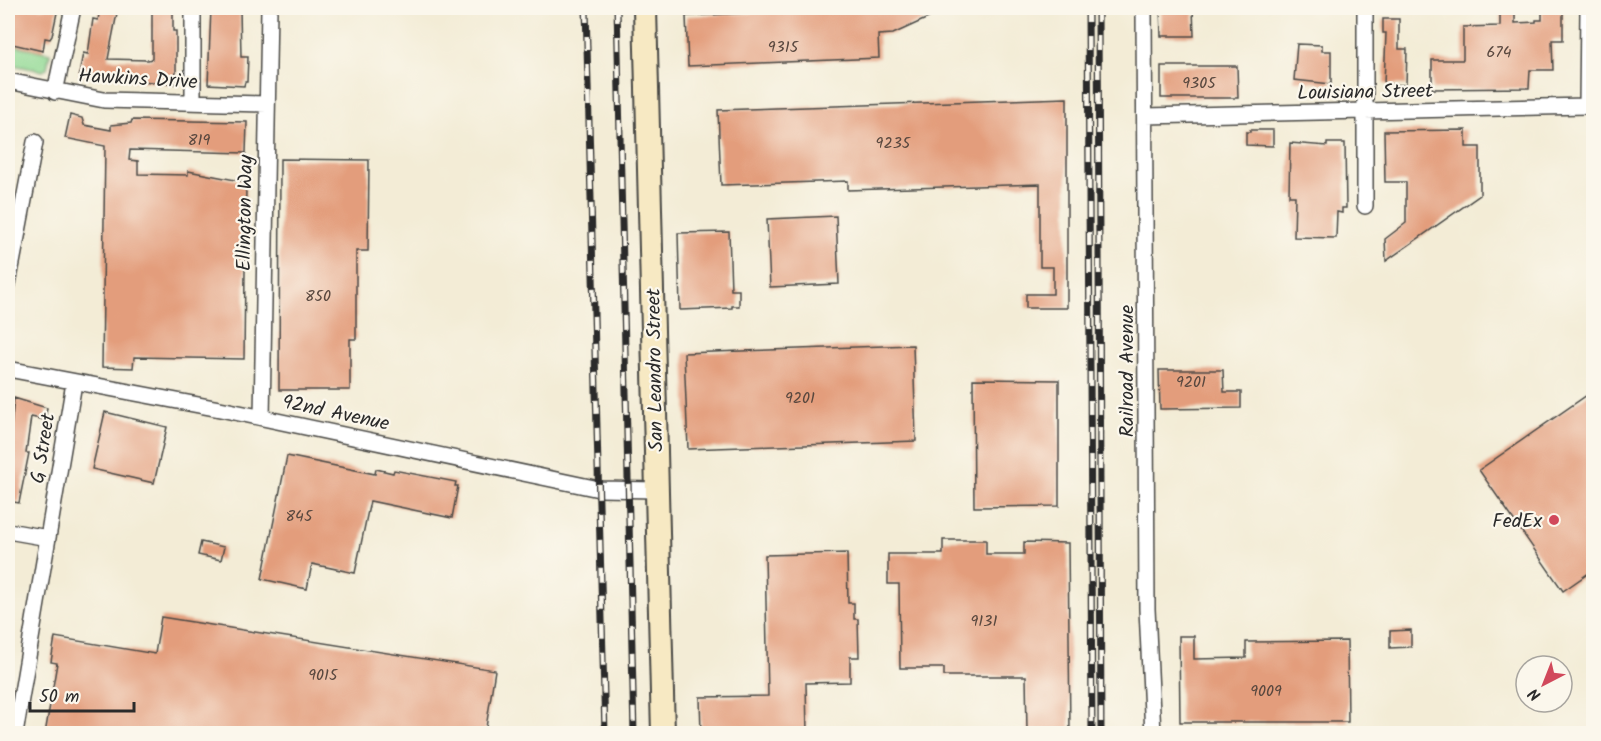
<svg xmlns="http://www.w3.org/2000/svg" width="1601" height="741" viewBox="0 0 1601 741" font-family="Kalam,sans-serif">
	<rect width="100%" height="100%" fill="#fbf7ec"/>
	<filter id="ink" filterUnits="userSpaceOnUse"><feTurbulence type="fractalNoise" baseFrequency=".0167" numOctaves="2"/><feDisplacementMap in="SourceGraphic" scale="12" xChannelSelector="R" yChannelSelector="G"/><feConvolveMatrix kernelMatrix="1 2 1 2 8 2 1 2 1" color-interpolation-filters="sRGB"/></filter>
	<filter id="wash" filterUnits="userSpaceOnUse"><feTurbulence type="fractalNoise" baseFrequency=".008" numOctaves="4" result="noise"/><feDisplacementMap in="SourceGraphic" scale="24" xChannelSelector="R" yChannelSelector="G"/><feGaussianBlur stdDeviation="1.35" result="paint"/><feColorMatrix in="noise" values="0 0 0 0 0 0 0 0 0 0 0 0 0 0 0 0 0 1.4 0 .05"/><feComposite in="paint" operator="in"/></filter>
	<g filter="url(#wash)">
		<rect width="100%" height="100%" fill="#f3ecd6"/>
		<!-- green -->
		<path fill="#91d994" stroke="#5e8260" stroke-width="1.5" d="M 8,44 L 50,53 L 47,68 L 43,71 L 8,64 Z"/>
		<g id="blocks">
			<!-- building -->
			<path fill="#e39d7b" d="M 8,8 L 58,8 L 52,36 L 50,39 L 45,38 L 43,51 L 8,43 Z
				M 100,8 L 118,8 L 108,59 L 148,60 L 152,59 L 152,8 L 173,8 L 173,31 L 176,31 L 176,84 L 129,80 L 129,77 L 95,75 L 95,78 L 79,75 L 83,53 L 88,54 L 93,19 L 98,20 Z
				M 211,8 L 240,9 L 241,57 L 248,57 L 247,82 L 245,82 L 244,86 L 208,84 Z
				M 861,8 L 950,8 L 893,34 L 878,35 L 879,58 L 688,66 L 686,16 Z
				M 1160,8 L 1193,8 L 1194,36 L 1161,36 Z
				M 1542,8 L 1563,8 L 1563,40 L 1552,40 L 1553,70 L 1530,70 L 1529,88 L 1432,89 L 1432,60 L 1463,60 L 1463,27 L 1500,26 L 1500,9 L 1515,9 L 1515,23 L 1536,22 L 1536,20 L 1542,20 Z
				M 1383,19 L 1399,19 L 1399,49 L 1407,49 L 1406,85 L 1384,84 L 1386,33 L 1383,33 Z
				M 1297,44 L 1322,45 L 1322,51 L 1331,51 L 1331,84 L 1294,80 Z
				M 1161,66 L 1237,66 L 1238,98 L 1161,98 Z
				M 1067,98 L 1067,308 L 1026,308 L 1026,294 L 1053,294 L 1053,267 L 1040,267 L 1040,184 L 848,190 L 848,181 L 721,185 L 718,110 Z
				M 70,115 L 82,118 L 84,125 L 111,130 L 111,125 L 131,123 L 132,120 L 247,122 L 246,153 L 130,150 L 129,160 L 138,161 L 138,174 L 188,175 L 188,171 L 246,182 L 244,359 L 134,357 L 133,368 L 102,367 L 105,146 L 65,138 Z
				M 1250,130 L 1273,130 L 1273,146 L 1246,145 L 1246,132 L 1250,132 Z
				M 1466,130 L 1466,147 L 1480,147 L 1480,195 L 1386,261 L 1385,239 L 1406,223 L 1406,182 L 1385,182 L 1384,131 Z
				M 1290,143 L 1327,146 L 1327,143 L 1345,143 L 1346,208 L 1342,208 L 1342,213 L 1337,212 L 1336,238 L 1294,237 L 1295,196 L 1289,196 Z
				M 280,159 L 369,160 L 368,251 L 356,251 L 356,339 L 350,339 L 350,390 L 279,390 Z
				M 836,216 L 839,284 L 770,287 L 767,219 Z
				M 729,232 L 731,290 L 739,290 L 739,306 L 732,306 L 732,308 L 680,310 L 678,233 Z
				M 913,345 L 916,441 L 688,449 L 684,353 Z
				M 1159,370 L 1223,370 L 1224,392 L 1241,392 L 1241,408 L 1160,409 Z
				M 973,379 L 1059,380 L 1059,506 L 974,507 Z
				M 1593,391 L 1593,570 L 1563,591 L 1479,470 Z
				M 14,398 L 47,408 L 45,420 L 31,417 L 26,453 L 29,453 L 19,503 L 8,501 L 8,458 Z
				M 105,412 L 167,427 L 154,483 L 92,469 Z
				M 287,456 L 375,474 L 376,469 L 393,473 L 394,470 L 456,482 L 455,486 L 458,486 L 452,518 L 370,501 L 355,573 L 312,564 L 307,589 L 262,579 Z
				M 943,540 L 986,540 L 986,554 L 1024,554 L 1024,542 L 1068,543 L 1070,734 L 1052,734 L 1052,730 L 1027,731 L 1026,676 L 944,676 L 944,668 L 900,668 L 899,584 L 888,584 L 888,554 L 943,554 Z
				M 201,542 L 224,547 L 221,560 L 198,555 Z
				M 847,553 L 848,603 L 854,603 L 854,619 L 858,619 L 859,657 L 850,657 L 850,682 L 806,683 L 807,734 L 701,734 L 700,697 L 768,696 L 765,555 Z
				M 161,617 L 495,670 L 485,734 L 45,734 L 57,663 L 51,662 L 55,637 L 155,654 Z
				M 1411,630 L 1411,647 L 1390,648 L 1390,631 Z
				M 1179,636 L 1194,636 L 1194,659 L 1246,658 L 1246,642 L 1347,641 L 1348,722 L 1180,722 Z"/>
		</g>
	</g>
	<g filter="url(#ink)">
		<use href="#blocks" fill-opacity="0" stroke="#494845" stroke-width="1.5"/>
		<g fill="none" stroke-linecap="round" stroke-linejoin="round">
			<!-- minor casing -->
			<g stroke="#494845" stroke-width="18">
				<path id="minor" d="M 1144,8 L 1147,609 L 1153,734
					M 1365,8 L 1365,206
					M 8,81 L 104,100 L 267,104
					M 55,92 L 73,8
					M 193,102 L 193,8
					M 1145,116 L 1587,106 L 1588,8
					M 8,284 L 35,142
					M 8,369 L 225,410 L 599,489 L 657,490
					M 262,418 L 269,8
					M 8,531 L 48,538
					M 15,734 L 74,383"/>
			</g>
			<!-- secondary casing -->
			<g stroke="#494845" stroke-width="26">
				<path id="secondary" d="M 645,8 L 663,734"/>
			</g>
			<!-- minor -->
			<use href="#minor" stroke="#fff" stroke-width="15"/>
			<!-- secondary -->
			<use href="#secondary" stroke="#f7e9c3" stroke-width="22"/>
			<!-- rail casing -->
			<g stroke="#2b2b2b" stroke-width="7">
				<path id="rail" d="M 586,8 L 605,734
					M 617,8 L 634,734
					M 1088,8 L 1092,734
					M 1098,8 L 1101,734"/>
			</g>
			<!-- rail -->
			<use href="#rail" stroke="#fbf7ec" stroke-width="4.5" stroke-dasharray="14" stroke-linecap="butt"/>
		</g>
	</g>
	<!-- markers -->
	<circle fill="#d1495b" stroke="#fbf7ec" stroke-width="2" cx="1554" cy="520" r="6"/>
	<g text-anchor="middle" stroke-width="4.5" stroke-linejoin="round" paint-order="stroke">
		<!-- number labels -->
		<g font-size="16" fill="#59483f">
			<text x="783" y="52">9315</text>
			<text x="1499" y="57">674</text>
			<text x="1199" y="88">9305</text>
			<text x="199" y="145">819</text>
			<text x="893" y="148">9235</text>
			<text x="318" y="301">850</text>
			<text x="1191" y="387">9201</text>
			<text x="800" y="403">9201</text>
			<text x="299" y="521">845</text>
			<text x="984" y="626">9131</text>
			<text x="323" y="680">9015</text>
			<text x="1266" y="696">9009</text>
		</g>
		<!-- street labels -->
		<g font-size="20" fill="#2b2b2b" stroke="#fbf7ec">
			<text transform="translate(138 78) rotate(3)" y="7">Hawkins Drive</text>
			<text transform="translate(1365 91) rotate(-1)" y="7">Louisiana Street</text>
			<text transform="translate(244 213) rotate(-89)" y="7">Ellington Way</text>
			<text transform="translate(654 370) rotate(-91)" y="7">San Leandro Street</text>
			<text transform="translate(1126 371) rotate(-90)" y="7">Railroad Avenue</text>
			<text transform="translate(336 412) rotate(12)" y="7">92nd Avenue</text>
			<text transform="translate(42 448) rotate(-81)" y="7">G Street</text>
		</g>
		<!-- poi labels -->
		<g font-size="20" fill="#2b2b2b" stroke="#fbf7ec" text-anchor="end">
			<text x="1542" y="527">FedEx</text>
		</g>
	</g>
	<!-- margin -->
	<rect width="1601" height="741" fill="none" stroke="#fbf7ec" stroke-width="30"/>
	<!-- north arrow -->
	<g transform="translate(1544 684) rotate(222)"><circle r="28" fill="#fbf7ec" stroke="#a8a59f" stroke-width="1.5"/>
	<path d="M0-4.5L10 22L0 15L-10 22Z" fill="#d1495b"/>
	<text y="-9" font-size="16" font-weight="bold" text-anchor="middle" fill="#2b2b2b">N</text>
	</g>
	<!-- scale -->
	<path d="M30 702v9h104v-9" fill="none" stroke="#2b2b2b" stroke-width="3"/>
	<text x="39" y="702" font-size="18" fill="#2b2b2b" stroke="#fbf7ec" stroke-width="4.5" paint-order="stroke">50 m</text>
</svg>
